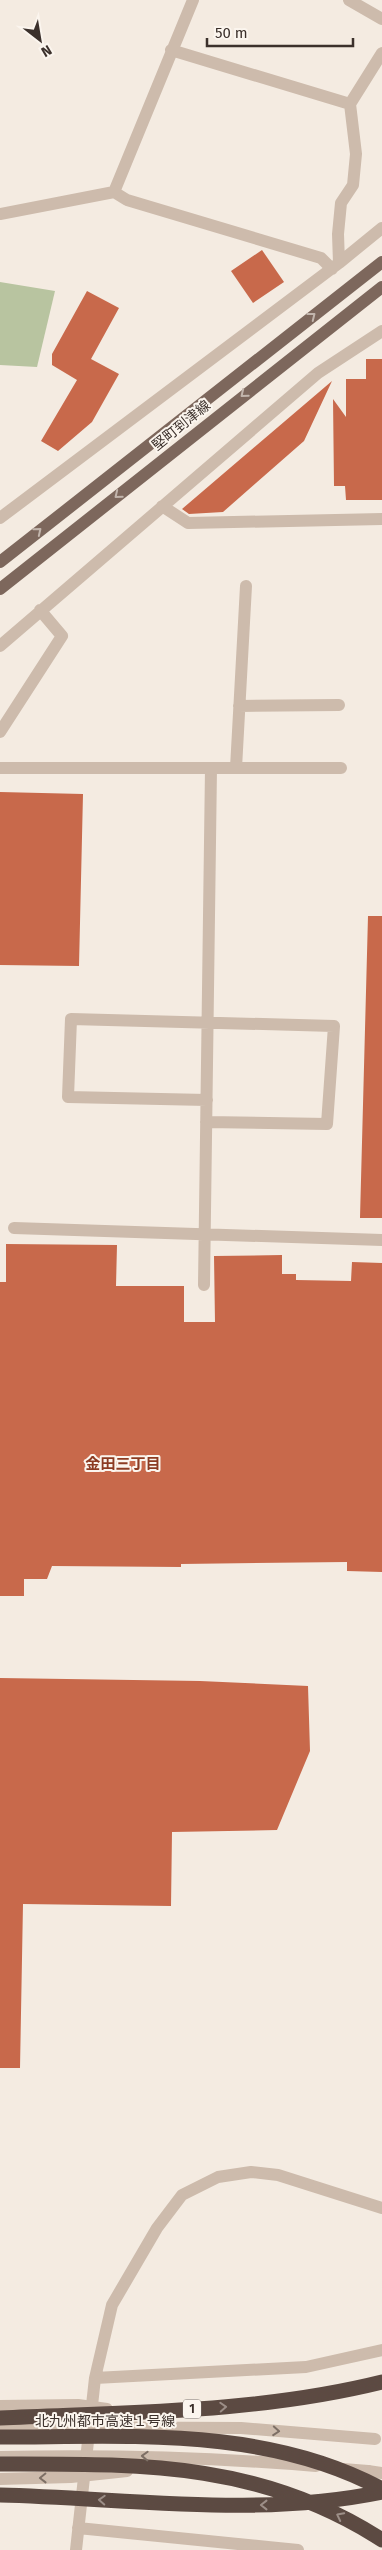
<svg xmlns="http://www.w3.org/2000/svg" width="382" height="2550" viewBox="0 0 382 2550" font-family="'Fira Sans','Noto Sans JP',sans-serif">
	<rect width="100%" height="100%" fill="#f4ebe1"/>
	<!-- green -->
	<path fill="#b8c4a0" d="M 0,282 L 55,291 L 37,367 L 0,365 Z"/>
	<!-- building -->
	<path fill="#c8694b" d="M 262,250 L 284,282 L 253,303 L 231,271 Z
		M 87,291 L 119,308 L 91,359 L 119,374 L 92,422 L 58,451 L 41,441 L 77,380 L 52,365 L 52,354 Z
		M 366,359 L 382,359 L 382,500 L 346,500 L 345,486 L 334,486 L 333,399 L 346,417 L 346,379 L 366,379 Z
		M 332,381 L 304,441 L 223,512 L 189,514 L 182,509 Z
		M 0,792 L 83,794 L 79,966 L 0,965 Z
		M 368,916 L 382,916 L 382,1218 L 360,1218 Z
		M 6,1244 L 117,1245 L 116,1286 L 184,1286 L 184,1322 L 215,1322 L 214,1256 L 282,1255 L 282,1274 L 296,1274 L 296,1280 L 351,1281 L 352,1262 L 382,1263 L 382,1572 L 347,1571 L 347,1562 L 181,1564 L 181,1567 L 52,1566 L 47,1579 L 24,1579 L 24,1596 L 0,1596 L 0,1282 L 6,1282 Z
		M 0,1678 L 200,1681 L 308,1686 L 310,1751 L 277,1830 L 172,1832 L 171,1906 L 23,1904 L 20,2068 L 0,2068 Z"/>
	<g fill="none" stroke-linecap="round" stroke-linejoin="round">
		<!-- minor -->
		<path stroke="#cdbbac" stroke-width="12" d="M 349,0 L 382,19
			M 171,50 L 350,104
			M 114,192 L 193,0
			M 0,214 L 114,192 L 127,200 L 321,258 L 332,269
			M 339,263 L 338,234 L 341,203 L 353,185 L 356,154 L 350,104 L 382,53
			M 162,506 L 188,523 L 382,519
			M 0,518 L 339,263 L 382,228
			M 0,646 L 318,373 L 382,331
			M 239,706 L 339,705
			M 0,732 L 62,636 L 40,610
			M 0,768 L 341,768
			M 236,768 L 246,586
			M 206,1122 L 327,1124 L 334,1026 L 71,1019 L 68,1097 L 207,1100
			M 14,1228 L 382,1240
			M 204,1285 L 211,768
			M 95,2378 L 112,2305 L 157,2228 L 182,2195 L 218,2177 L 251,2172 L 278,2175 L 382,2208
			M 368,2471 L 382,2473
			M 78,2528 L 298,2550
			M 76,2550 L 95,2378 L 306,2367 L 382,2350"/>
		<!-- major -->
		<path stroke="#7d675c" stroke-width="12" d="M 0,562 L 382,262
			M 0,589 L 382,287"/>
		<!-- minor-bridge -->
		<path stroke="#cdbbac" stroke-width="12" d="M 0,2406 L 78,2405 L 107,2409
			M 0,2427 L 241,2428 L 375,2439
			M 0,2457 C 106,2455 210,2457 316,2466
			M 343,2469 L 368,2471
			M 0,2479 L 71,2477 L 127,2471"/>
		<!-- highway-bridge -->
		<path stroke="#5c4a42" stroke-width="15" d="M 0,2418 C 128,2412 257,2413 382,2382
			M 0,2437 C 129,2437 265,2426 382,2489
			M 0,2464 C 139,2464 260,2461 382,2540
			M 0,2495 C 127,2498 256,2518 382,2492"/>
	</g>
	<!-- one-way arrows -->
	<defs><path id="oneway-chevron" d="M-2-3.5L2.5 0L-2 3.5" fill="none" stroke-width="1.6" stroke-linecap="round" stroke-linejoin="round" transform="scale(1.25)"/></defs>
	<g stroke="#c2b5ac">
		<use href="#oneway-chevron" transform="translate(312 316) rotate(-38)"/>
		<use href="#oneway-chevron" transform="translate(244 394) rotate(141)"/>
		<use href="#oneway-chevron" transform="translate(118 495) rotate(141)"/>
		<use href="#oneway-chevron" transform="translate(38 531) rotate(-39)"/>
	</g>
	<g stroke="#9c8e87">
		<use href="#oneway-chevron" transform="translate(223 2407) rotate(-3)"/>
		<use href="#oneway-chevron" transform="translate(102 2500) rotate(-177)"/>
		<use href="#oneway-chevron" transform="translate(264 2505) rotate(180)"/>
		<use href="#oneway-chevron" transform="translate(340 2516) rotate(-153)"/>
	</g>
	<g stroke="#7d6f65">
		<use href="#oneway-chevron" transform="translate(276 2431) rotate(4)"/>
		<use href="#oneway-chevron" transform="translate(145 2456) rotate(-178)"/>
		<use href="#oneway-chevron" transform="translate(43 2478) rotate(179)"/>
	</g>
	<g text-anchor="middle" stroke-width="4" stroke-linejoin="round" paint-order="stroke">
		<!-- shield labels -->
		<rect fill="#fbf5ee" stroke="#756b66" stroke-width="1" x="183" y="2399.5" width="18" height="19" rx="4"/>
		<g font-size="12" font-weight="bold" fill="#3b302b">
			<text x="192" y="2413">1</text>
		</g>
		<!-- street labels -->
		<g font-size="14" fill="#3b302b" stroke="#fbf5ee">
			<text transform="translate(181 425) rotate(-39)" y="5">堅町到津線</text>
			<text x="105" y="2426">北九州都市高速１号線</text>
		</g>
		<!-- neighbourhood labels -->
		<g font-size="15" font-weight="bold" fill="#8c3b22" stroke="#fbf5ee">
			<text x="123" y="1469">金田三丁目</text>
		</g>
	</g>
	<!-- north arrow -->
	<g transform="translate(40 40) rotate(149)" stroke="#fbf5ee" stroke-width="4" paint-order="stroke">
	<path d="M0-4L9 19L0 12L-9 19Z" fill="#3b302b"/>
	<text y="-8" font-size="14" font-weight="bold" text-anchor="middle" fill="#3b302b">N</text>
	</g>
	<!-- scale -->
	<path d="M207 38v8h146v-8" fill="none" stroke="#3b302b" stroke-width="2.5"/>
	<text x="215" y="38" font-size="15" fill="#3b302b" stroke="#fbf5ee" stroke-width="4" paint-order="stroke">50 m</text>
</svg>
